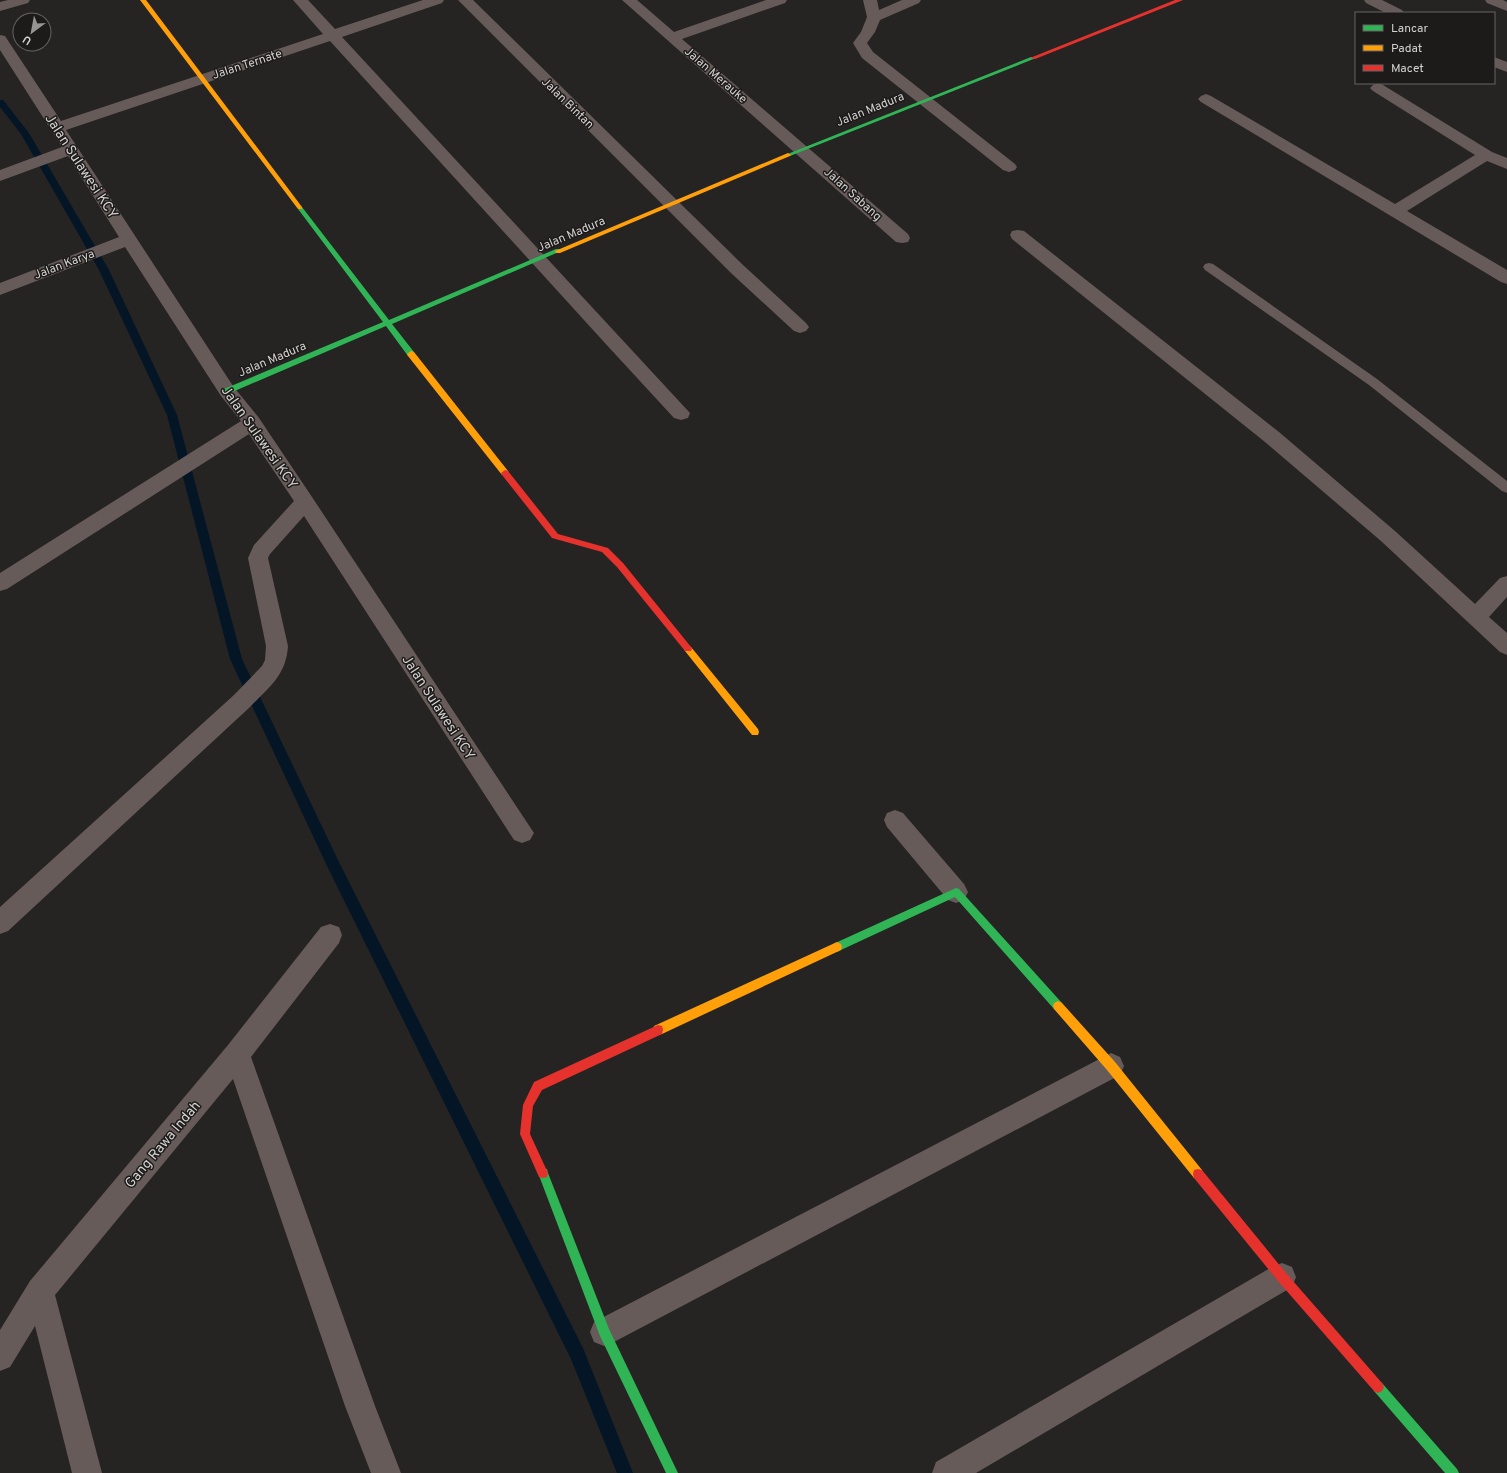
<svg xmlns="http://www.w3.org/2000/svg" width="1507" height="1473" viewBox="0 0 1507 1473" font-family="Overpass,sans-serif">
	<rect width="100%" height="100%" fill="#252423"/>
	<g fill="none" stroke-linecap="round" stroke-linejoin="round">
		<!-- stream -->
		<path fill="#041525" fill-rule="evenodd" d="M 0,100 L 3,100 L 29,133 L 109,270 L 177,415 L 242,659 L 338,860 L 583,1348 L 633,1473 L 617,1473 L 571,1359 L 328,868 L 230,659 L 167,415 L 99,270 L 21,134 L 0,107 Z"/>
		<!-- lane -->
		<path fill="#665b59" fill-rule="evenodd" d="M 1209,263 L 1213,264 L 1377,379 L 1507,481 L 1507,493 L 1502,491 L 1369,385 L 1205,270 L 1203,267 L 1205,264 Z"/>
		<!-- street -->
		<path fill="#665b59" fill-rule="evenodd" d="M 8,0 L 30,0 L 28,3 L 0,11 L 0,2 Z
			M 293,0 L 308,0 L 335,29 L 423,0 L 444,0 L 442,3 L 342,37 L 690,413 L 688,418 L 681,420 L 674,418 L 604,342 L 330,41 L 66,130 L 233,386 L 259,418 L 312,497 L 534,833 L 530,840 L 522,843 L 514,840 L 304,516 L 270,554 L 268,558 L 288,646 C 286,676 269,687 250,707 L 8,931 L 0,934 L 0,907 L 234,695 L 262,666 L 265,660 L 266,646 L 248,558 L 254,545 L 294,501 L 249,434 L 7,589 L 0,591 L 0,573 L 241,421 L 221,396 L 125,247 L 0,295 L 0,283 L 119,237 L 68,156 L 0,181 L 0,170 L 62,147 L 0,50 L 0,35 L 5,36 L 61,121 L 323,34 Z
			M 458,0 L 473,0 L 743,265 L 806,323 L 809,327 L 806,331 L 800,333 L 794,331 L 731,273 Z
			M 622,0 L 637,0 L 674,32 L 766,0 L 787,0 L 785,3 L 682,39 L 908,234 L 910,238 L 908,242 L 902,243 L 896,242 Z
			M 863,0 L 877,0 L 879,10 L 902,0 L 921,0 L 919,3 L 880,20 L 875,32 L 867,43 L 873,52 L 1015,164 L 1017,167 L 1015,170 L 1009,172 L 1003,170 L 862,58 L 853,43 L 861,32 L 867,17 Z
			M 1364,0 L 1382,0 L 1402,10 L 1404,13 L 1386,13 L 1366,3 Z
			M 1485,0 L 1503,0 L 1507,2 L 1507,11 L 1487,3 Z
			M 1494,57 L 1507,62 L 1507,72 L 1494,67 Z
			M 1378,83 L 1383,85 L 1492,152 L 1507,158 L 1507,169 L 1487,161 L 1407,211 L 1507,270 L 1507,284 L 1501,282 L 1201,102 L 1198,99 L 1201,96 L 1206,94 L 1211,96 L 1395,204 L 1475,155 L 1373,91 L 1370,88 L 1373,85 Z
			M 1018,230 L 1024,231 L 1279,432 L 1395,531 L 1475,604 L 1500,578 L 1507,576 L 1507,597 L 1489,617 L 1507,633 L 1507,655 L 1500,652 L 1381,541 L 1265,442 L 1012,239 L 1010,235 L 1012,231 Z
			M 895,810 L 903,813 L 964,884 L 968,892 L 964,900 L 956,903 L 948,900 L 887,827 L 884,820 L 887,813 Z
			M 330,924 L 339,927 L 342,935 L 339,943 L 251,1057 L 375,1406 L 401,1473 L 371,1473 L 345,1406 L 233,1079 L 55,1295 L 102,1473 L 72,1473 L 35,1326 L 10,1367 L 0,1371 L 0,1330 L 30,1281 L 228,1045 L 321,927 Z
			M 1111,1053 L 1120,1057 L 1124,1066 L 1120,1075 L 614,1342 L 604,1346 L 594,1342 L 590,1332 L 594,1322 Z
			M 1282,1263 L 1292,1267 L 1296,1277 L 1292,1287 L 976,1473 L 932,1473 L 936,1462 L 1272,1267 Z"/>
		<!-- fast -->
		<path fill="#30b455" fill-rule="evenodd" d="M 1031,57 L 1036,58 L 790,156 L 785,155 Z
			M 300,206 L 302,207 L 389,320 L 556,249 L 560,249 L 561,251 L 392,324 L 414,352 L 414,356 L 408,356 L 386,326 L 230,393 L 224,393 L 224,389 L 383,322 L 298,209 L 298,207 Z
			M 956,888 L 959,889 L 1062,1003 L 1063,1006 L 1062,1009 L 1058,1011 L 1054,1009 L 955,897 L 841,950 L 837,952 L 833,950 L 832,947 L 833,944 Z
			M 543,1168 L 547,1169 L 548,1173 L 609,1329 L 678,1473 L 666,1473 L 600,1336 L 538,1173 L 539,1169 Z
			M 1378,1381 L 1382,1383 L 1457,1469 L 1459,1473 L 1445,1473 L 1374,1391 L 1372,1387 L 1374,1383 Z"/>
		<!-- slow -->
		<path fill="#ff9f0a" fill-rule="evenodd" d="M 140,0 L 146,0 L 302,207 L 302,209 L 298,209 Z
			M 788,153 L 791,155 L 790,156 L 560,253 L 556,253 L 555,251 Z
			M 411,351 L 414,352 L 508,471 L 509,473 L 508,475 L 502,475 L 408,356 L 407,354 Z
			M 688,646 L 691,647 L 758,729 L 759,732 L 758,735 L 752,735 L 685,651 L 684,649 Z
			M 837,942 L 841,944 L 842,947 L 841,950 L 662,1034 L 658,1035 L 654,1034 L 653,1030 L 654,1026 Z
			M 1058,1001 L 1062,1003 L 1115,1062 L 1202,1170 L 1203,1174 L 1202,1178 L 1198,1179 L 1194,1178 L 1107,1070 L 1054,1009 L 1053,1006 L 1054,1003 Z"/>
		<!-- jam -->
		<path fill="#e5322d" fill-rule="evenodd" d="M 1175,0 L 1183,0 L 1035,59 L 1030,58 Z
			M 505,470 L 508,471 L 558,534 L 608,548 L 623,563 L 691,647 L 692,649 L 691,651 L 685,651 L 617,567 L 602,552 L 552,538 L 502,475 L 501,473 Z
			M 658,1025 L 662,1026 L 663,1030 L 662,1034 L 542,1090 L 533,1106 L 530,1134 L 548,1173 L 547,1177 L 543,1178 L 539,1177 L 520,1134 L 523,1105 L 534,1082 Z
			M 1198,1169 L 1202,1170 L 1286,1273 L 1382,1383 L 1384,1387 L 1382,1391 L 1378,1393 L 1374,1391 L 1278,1281 L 1194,1178 L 1193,1174 L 1194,1170 Z"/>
	</g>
	<g text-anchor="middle" stroke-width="3" stroke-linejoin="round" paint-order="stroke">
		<!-- far-street labels -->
		<g font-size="12" fill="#d3d2d1" stroke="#1d1b19">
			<text transform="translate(247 64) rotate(-18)" y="4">Jalan Ternate</text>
			<text transform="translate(716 75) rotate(41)" y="4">Jalan Merauke</text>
			<text transform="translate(568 103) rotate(44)" y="4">Jalan Bintan</text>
			<text transform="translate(870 109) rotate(-22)" y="4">Jalan Madura</text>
			<text transform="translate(853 194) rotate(42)" y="4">Jalan Sabang</text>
			<text transform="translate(571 234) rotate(-23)" y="4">Jalan Madura</text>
			<text transform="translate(64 264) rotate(-21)" y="4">Jalan Karya</text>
			<text transform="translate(272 359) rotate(-23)" y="4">Jalan Madura</text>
		</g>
		<!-- street labels -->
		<g font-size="14" fill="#d3d2d1" stroke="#1d1b19">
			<text transform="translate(82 166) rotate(57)" y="5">Jalan Sulawesi KCY</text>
			<text transform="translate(260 437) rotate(55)" y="5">Jalan Sulawesi KCY</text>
			<text transform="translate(439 707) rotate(57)" y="5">Jalan Sulawesi KCY</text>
			<text transform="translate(162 1144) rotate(-50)" y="5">Gang Rawa Indah</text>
		</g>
	</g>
	<!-- legend -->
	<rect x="1355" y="12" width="140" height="72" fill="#1d1b19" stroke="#666463"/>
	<rect x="1363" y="25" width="20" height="6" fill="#30b455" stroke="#666463"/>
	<text x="1391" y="32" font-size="12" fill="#d3d2d1">Lancar</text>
	<rect x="1363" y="45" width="20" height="6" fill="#ff9f0a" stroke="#666463"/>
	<text x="1391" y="52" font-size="12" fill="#d3d2d1">Padat</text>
	<rect x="1363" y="65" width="20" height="6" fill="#e5322d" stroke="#666463"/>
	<text x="1391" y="72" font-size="12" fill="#d3d2d1">Macet</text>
	<!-- north arrow -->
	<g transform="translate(32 32) rotate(212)"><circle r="19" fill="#1d1b19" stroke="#666463"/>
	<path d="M0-3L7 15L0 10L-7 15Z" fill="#969594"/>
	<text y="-6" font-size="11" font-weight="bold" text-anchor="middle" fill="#d3d2d1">U</text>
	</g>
</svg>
